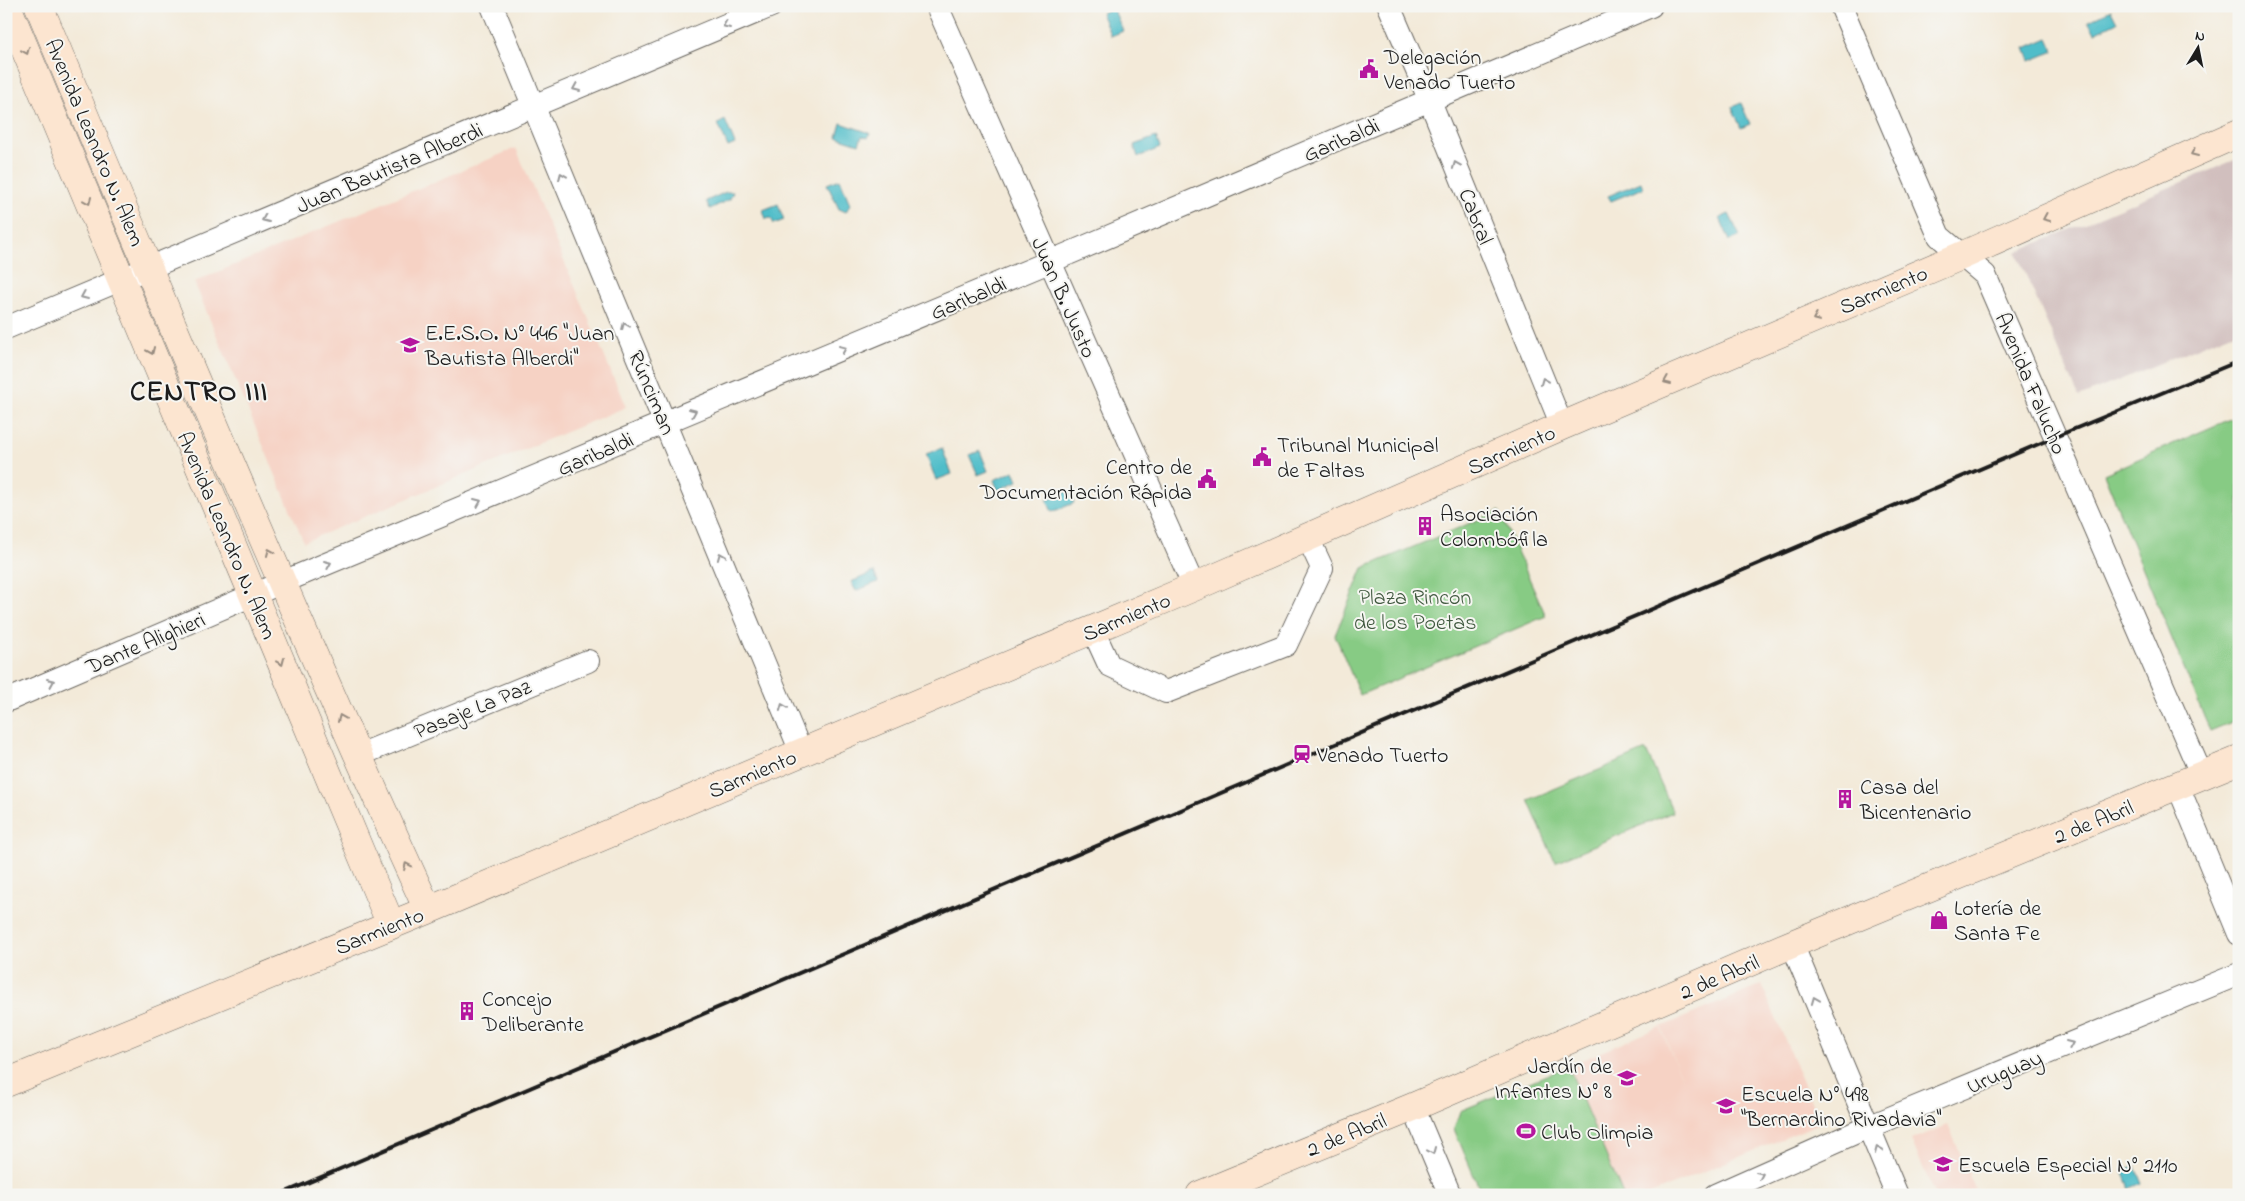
<svg xmlns="http://www.w3.org/2000/svg" width="2245" height="1201" viewBox="0 0 2245 1201" font-family="'Indie Flower',sans-serif">
	<rect width="100%" height="100%" fill="#f6f6f2"/>
	<filter id="ink" filterUnits="userSpaceOnUse"><feTurbulence type="fractalNoise" baseFrequency=".02" numOctaves="2"/><feDisplacementMap in="SourceGraphic" scale="10" xChannelSelector="R" yChannelSelector="G"/><feConvolveMatrix kernelMatrix="1 2 1 2 8 2 1 2 1" color-interpolation-filters="sRGB"/></filter>
	<filter id="wash" filterUnits="userSpaceOnUse"><feTurbulence type="fractalNoise" baseFrequency=".0096" numOctaves="4" result="noise"/><feDisplacementMap in="SourceGraphic" scale="20" xChannelSelector="R" yChannelSelector="G"/><feGaussianBlur stdDeviation="1.12" result="paint"/><feColorMatrix in="noise" values="0 0 0 0 0 0 0 0 0 0 0 0 0 0 0 0 0 1.4 0 .05"/><feComposite in="paint" operator="in"/></filter>
	<g filter="url(#wash)">
		<rect width="100%" height="100%" fill="#f3ead9"/>
		<!-- built -->
		<path fill="#f6d2c4" d="M 516,148 L 626,407 L 304,542 L 194,282 Z
			M 1762,985 L 1820,1123 L 1648,1195 L 1623,1195 L 1568,1066 L 1660,1027 L 1685,1086 L 1661,1027 Z
			M 1948,1125 L 1975,1188 L 1960,1195 L 1935,1195 L 1911,1140 Z"/>
		<!-- industrial -->
		<path fill="#d1bfbe" d="M 2239,158 L 2239,330 L 2079,397 L 2016,252 Z"/>
		<!-- green -->
		<path fill="#87cb84" stroke="#527450" d="M 2239,415 L 2239,719 L 2210,731 L 2104,474 Z
			M 1499,511 L 1546,616 L 1360,695 L 1335,635 L 1363,568 Z
			M 1646,750 L 1673,812 L 1555,862 L 1528,800 Z
			M 1568,1066 L 1623,1195 L 1482,1195 L 1454,1129 L 1460,1111 Z"/>
		<!-- water -->
		<path fill="#50bdc9" stroke="#366c72" d="M 1113,8 L 1123,31 L 1111,36 L 1101,13 Z
			M 2111,10 L 2117,22 L 2095,33 L 2088,21 Z
			M 2048,38 L 2054,51 L 2030,61 L 2025,48 Z
			M 1741,103 L 1750,124 L 1741,128 L 1732,107 Z
			M 725,120 L 735,144 L 728,147 L 718,124 Z
			M 841,123 L 870,133 L 868,138 L 862,136 L 859,144 L 837,137 Z
			M 1156,137 L 1160,148 L 1138,157 L 1134,145 Z
			M 840,179 L 850,204 L 846,212 L 839,209 L 827,184 Z
			M 1641,182 L 1643,188 L 1611,201 L 1608,196 Z
			M 726,192 L 733,192 L 730,199 L 710,209 L 706,201 Z
			M 778,204 L 784,220 L 774,224 L 771,218 L 766,219 L 763,210 Z
			M 1729,214 L 1740,236 L 1730,241 L 1720,218 Z
			M 942,448 L 952,474 L 936,480 L 926,454 Z
			M 980,451 L 988,471 L 978,475 L 969,455 Z
			M 1014,471 L 1018,481 L 998,490 L 994,480 Z
			M 1069,491 L 1074,503 L 1052,512 L 1047,500 Z
			M 874,572 L 878,582 L 856,591 L 851,582 Z
			M 2135,1166 L 2142,1183 L 2130,1188 L 2123,1171 Z"/>
	</g>
	<g filter="url(#ink)">
		<g fill="none" stroke-linecap="round" stroke-linejoin="round">
			<!-- street casing -->
			<g stroke="#67645e" stroke-width="24">
				<path id="street" d="M 492,6 L 801,752
					M 937,6 L 1194,587
					M 1389,6 L 1430,101 L 1562,426
					M 1841,6 L 1939,236 L 1985,275 L 2202,776
					M 6,328 L 771,6
					M 1093,630 L 1109,665 L 1166,692 L 1286,645 L 1322,568 L 1308,538
					M 6,701 L 283,582 L 1049,262 L 1651,6
					M 357,756 L 588,661
					M 2178,786 L 2239,934
					M 1792,944 L 1897,1195
					M 1413,1107 L 1450,1195
					M 1715,1195 L 1868,1127 L 2239,974"/>
			</g>
			<!-- secondary casing -->
			<g stroke="#67645e" stroke-width="29">
				<path id="secondary" d="M 7,6 L 391,925
					M 39,6 C 165,309 291,612 428,910
					M 6,1083 L 428,910 L 1194,587 L 1562,426 L 1961,256 L 2239,133
					M 1200,1195 L 1413,1107 L 1792,944 L 2239,760"/>
			</g>
			<!-- street -->
			<use href="#street" stroke="#fff" stroke-width="22"/>
			<!-- secondary -->
			<use href="#secondary" stroke="#fce5d0" stroke-width="28"/>
			<!-- rail -->
			<path stroke="#1c1c1c" stroke-width="4" d="M 279,1195 L 2055,437 L 2239,361"/>
		</g>
		<!-- one-way arrows -->
		<defs><path id="oneway-chevron" d="M-2-3.5L2.5 0L-2 3.5" fill="none" stroke-width="1.6" stroke-linecap="round" stroke-linejoin="round" transform="scale(1.25)"/></defs>
		<g stroke="#999">
			<use href="#oneway-chevron" transform="translate(726 25) rotate(157)"/>
			<use href="#oneway-chevron" transform="translate(576 88) rotate(157)"/>
			<use href="#oneway-chevron" transform="translate(1456 165) rotate(-112)"/>
			<use href="#oneway-chevron" transform="translate(562 176) rotate(-113)"/>
			<use href="#oneway-chevron" transform="translate(265 219) rotate(157)"/>
			<use href="#oneway-chevron" transform="translate(84 296) rotate(157)"/>
			<use href="#oneway-chevron" transform="translate(625 326) rotate(-113)"/>
			<use href="#oneway-chevron" transform="translate(843 349) rotate(-23)"/>
			<use href="#oneway-chevron" transform="translate(1544 381) rotate(-112)"/>
			<use href="#oneway-chevron" transform="translate(693 412) rotate(-23)"/>
			<use href="#oneway-chevron" transform="translate(478 502) rotate(-23)"/>
			<use href="#oneway-chevron" transform="translate(721 556) rotate(-112)"/>
			<use href="#oneway-chevron" transform="translate(328 564) rotate(-23)"/>
			<use href="#oneway-chevron" transform="translate(51 682) rotate(-23)"/>
			<use href="#oneway-chevron" transform="translate(783 707) rotate(-112)"/>
			<use href="#oneway-chevron" transform="translate(1815 1000) rotate(-112)"/>
			<use href="#oneway-chevron" transform="translate(2070 1044) rotate(-23)"/>
			<use href="#oneway-chevron" transform="translate(1878 1150) rotate(-113)"/>
			<use href="#oneway-chevron" transform="translate(1432 1151) rotate(67)"/>
			<use href="#oneway-chevron" transform="translate(1760 1175) rotate(-24)"/>
		</g>
		<g stroke="#978b7f">
			<use href="#oneway-chevron" transform="translate(26 51) rotate(67)"/>
			<use href="#oneway-chevron" transform="translate(2194 153) rotate(156)"/>
			<use href="#oneway-chevron" transform="translate(88 201) rotate(67)"/>
			<use href="#oneway-chevron" transform="translate(2046 218) rotate(156)"/>
			<use href="#oneway-chevron" transform="translate(1816 318) rotate(157)"/>
			<use href="#oneway-chevron" transform="translate(151 351) rotate(67)"/>
			<use href="#oneway-chevron" transform="translate(1667 381) rotate(157)"/>
			<use href="#oneway-chevron" transform="translate(270 552) rotate(-113)"/>
			<use href="#oneway-chevron" transform="translate(281 662) rotate(67)"/>
			<use href="#oneway-chevron" transform="translate(341 718) rotate(-113)"/>
			<use href="#oneway-chevron" transform="translate(407 866) rotate(-115)"/>
		</g>
	</g>
	<!-- icons -->
	<defs>
		<g id="civic-bare" transform="scale(1.5)"><path d="M-.6-6.5H3V-4.5H.6V-3L4-1V1h2V6H-6V1h2V-1L-.6-3ZM-1.2 2.5V6h2.4V2.5Z" fill="#b5179e" stroke="#f6f6f2" stroke-width="2.5" paint-order="stroke"/></g>
		<g id="school-bare" transform="scale(1.5)"><path d="M0-5L7-2L0 1L-7-2ZM-4 1L0 2.5L4 1V4Q0 6-4 4Z" fill="#b5179e" stroke="#f6f6f2" stroke-width="2.5" paint-order="stroke"/></g>
		<g id="building-bare" transform="scale(1.5)"><path d="M-4-6H4V6H1V3H-1V6H-4ZM-2.5-4.3h1.7v1.8h-1.7ZM.8-4.3h1.7v1.8H.8ZM-2.5-1h1.7V.8h-1.7ZM.8-1h1.7V.8H.8Z" fill="#b5179e" stroke="#f6f6f2" stroke-width="2.5" paint-order="stroke"/></g>
		<g id="station-bare" transform="scale(1.5)"><path d="M-3-6H3Q5-6 5-4V2Q5 4 3 4L4.5 6H3L1.5 4h-3L-3 6H-4.5L-3 4Q-5 4-5 2V-4Q-5-6-3-6ZM-3.5-4v3h7v-3ZM-3.5 1v1.5H-2V1ZM2 1v1.5H3.5V1Z" fill="#b5179e" stroke="#f6f6f2" stroke-width="2.5" paint-order="stroke"/></g>
		<g id="shop-bare" transform="scale(1.5)"><path d="M-5-2.5h2.3a2.7 3.5 0 0 1 5.4 0H5L5.5 6h-11ZM-1.5-2.5h3a1.5 2.3 0 0 0-3 0Z" fill="#b5179e" stroke="#f6f6f2" stroke-width="2.5" paint-order="stroke"/></g>
		<g id="stadium-bare" transform="scale(1.5)"><path d="M0-5a6.5 5 0 1 0 0 10a6.5 5 0 1 0 0-10ZM-3.5-1.8h7v3.6h-7Z" fill="#b5179e" stroke="#f6f6f2" stroke-width="2.5" paint-order="stroke"/></g>
	</defs>
	<g fill-rule="evenodd">
		<use href="#civic-bare" x="1369" y="69"/>
		<use href="#school-bare" x="410" y="345"/>
		<use href="#civic-bare" x="1262" y="457"/>
		<use href="#civic-bare" x="1207" y="479"/>
		<use href="#building-bare" x="1425" y="526"/>
		<use href="#station-bare" x="1302" y="754"/>
		<use href="#building-bare" x="1845" y="799"/>
		<use href="#shop-bare" x="1939" y="920"/>
		<use href="#building-bare" x="467" y="1011"/>
		<use href="#school-bare" x="1627" y="1078"/>
		<use href="#school-bare" x="1726" y="1106"/>
		<use href="#stadium-bare" x="1526" y="1131"/>
		<use href="#school-bare" x="1943" y="1164"/>
	</g>
	<g text-anchor="middle" stroke-width="4" stroke-linejoin="round" paint-order="stroke">
		<!-- poi labels -->
		<g font-size="22" fill="#1c1c1c" stroke="#f6f6f2" text-anchor="start">
			<text x="1384" y="64">Delegación<tspan x="1384" dy="25">Venado Tuerto</tspan></text>
			<text x="425" y="340">E.E.S.O. N° 446 "Juan<tspan x="425" dy="25">Bautista Alberdi"</tspan></text>
			<text x="1277" y="452">Tribunal Municipal<tspan x="1277" dy="25">de Faltas</tspan></text>
			<text x="1192" y="474" text-anchor="end">Centro de<tspan x="1192" dy="25">Documentación Rápida</tspan></text>
			<text x="1440" y="521">Asociación<tspan x="1440" dy="25">Colombófila</tspan></text>
			<text x="1317" y="762">Venado Tuerto</text>
			<text x="1860" y="794">Casa del<tspan x="1860" dy="25">Bicentenario</tspan></text>
			<text x="1954" y="915">Lotería de<tspan x="1954" dy="25">Santa Fe</tspan></text>
			<text x="482" y="1006">Concejo<tspan x="482" dy="25">Deliberante</tspan></text>
			<text x="1612" y="1073" text-anchor="end">Jardín de<tspan x="1612" dy="25">Infantes N° 8</tspan></text>
			<text x="1741" y="1101">Escuela N° 498<tspan x="1741" dy="25">"Bernardino Rivadavia"</tspan></text>
			<text x="1541" y="1139">Club Olimpia</text>
			<text x="1958" y="1172">Escuela Especial N° 2110</text>
		</g>
		<!-- street labels -->
		<g font-size="22" fill="#1c1c1c" stroke="#f6f6f2">
			<text transform="translate(1341 139) rotate(-23)" y="8">Garibaldi</text>
			<text transform="translate(96 142) rotate(67)" y="8">Avenida Leandro N. Alem</text>
			<text transform="translate(389 167) rotate(-23)" y="8">Juan Bautista Alberdi</text>
			<text transform="translate(1477 216) rotate(68)" y="8">Cabral</text>
			<text transform="translate(1883 289) rotate(-23)" y="8">Sarmiento</text>
			<text transform="translate(968 297) rotate(-23)" y="8">Garibaldi</text>
			<text transform="translate(1065 297) rotate(66)" y="8">Juan B. Justo</text>
			<text transform="translate(2032 383) rotate(67)" y="8">Avenida Falucho</text>
			<text transform="translate(653 392) rotate(67)" y="8">Rúnciman</text>
			<text transform="translate(1511 449) rotate(-24)" y="8">Sarmiento</text>
			<text transform="translate(595 453) rotate(-23)" y="8">Garibaldi</text>
			<text transform="translate(228 535) rotate(67)" y="8">Avenida Leandro N. Alem</text>
			<text transform="translate(1126 616) rotate(-23)" y="8">Sarmiento</text>
			<text transform="translate(145 642) rotate(-23)" y="8">Dante Alighieri</text>
			<text transform="translate(472 708) rotate(-22)" y="8">Pasaje La Paz</text>
			<text transform="translate(752 773) rotate(-23)" y="8">Sarmiento</text>
			<text transform="translate(2093 821) rotate(-22)" y="8">2 de Abril</text>
			<text transform="translate(379 930) rotate(-22)" y="8">Sarmiento</text>
			<text transform="translate(1719 976) rotate(-23)" y="8">2 de Abril</text>
			<text transform="translate(2004 1071) rotate(-23)" y="8">Uruguay</text>
			<text transform="translate(1346 1134) rotate(-22)" y="8">2 de Abril</text>
		</g>
		<!-- park labels -->
		<g font-size="22" fill="#415940" stroke="#f6f6f2">
			<text x="1415" y="604">Plaza Rincón<tspan x="1415" dy="25">de los Poetas</tspan></text>
		</g>
		<!-- district labels -->
		<g font-size="28" font-weight="bold" letter-spacing="1" fill="#1c1c1c" stroke="#f6f6f2">
			<text x="199" y="400">CENTRO III</text>
		</g>
	</g>
	<!-- margin -->
	<rect width="2245" height="1201" fill="none" stroke="#f6f6f2" stroke-width="25"/>
	<!-- north arrow -->
	<g transform="translate(2198 48) rotate(10)" stroke="#f6f6f2" stroke-width="4" paint-order="stroke">
	<path d="M0-4L9 19L0 12L-9 19Z" fill="#1c1c1c"/>
	<text y="-8" font-size="14" font-weight="bold" text-anchor="middle" fill="#1c1c1c">N</text>
	</g>
</svg>
